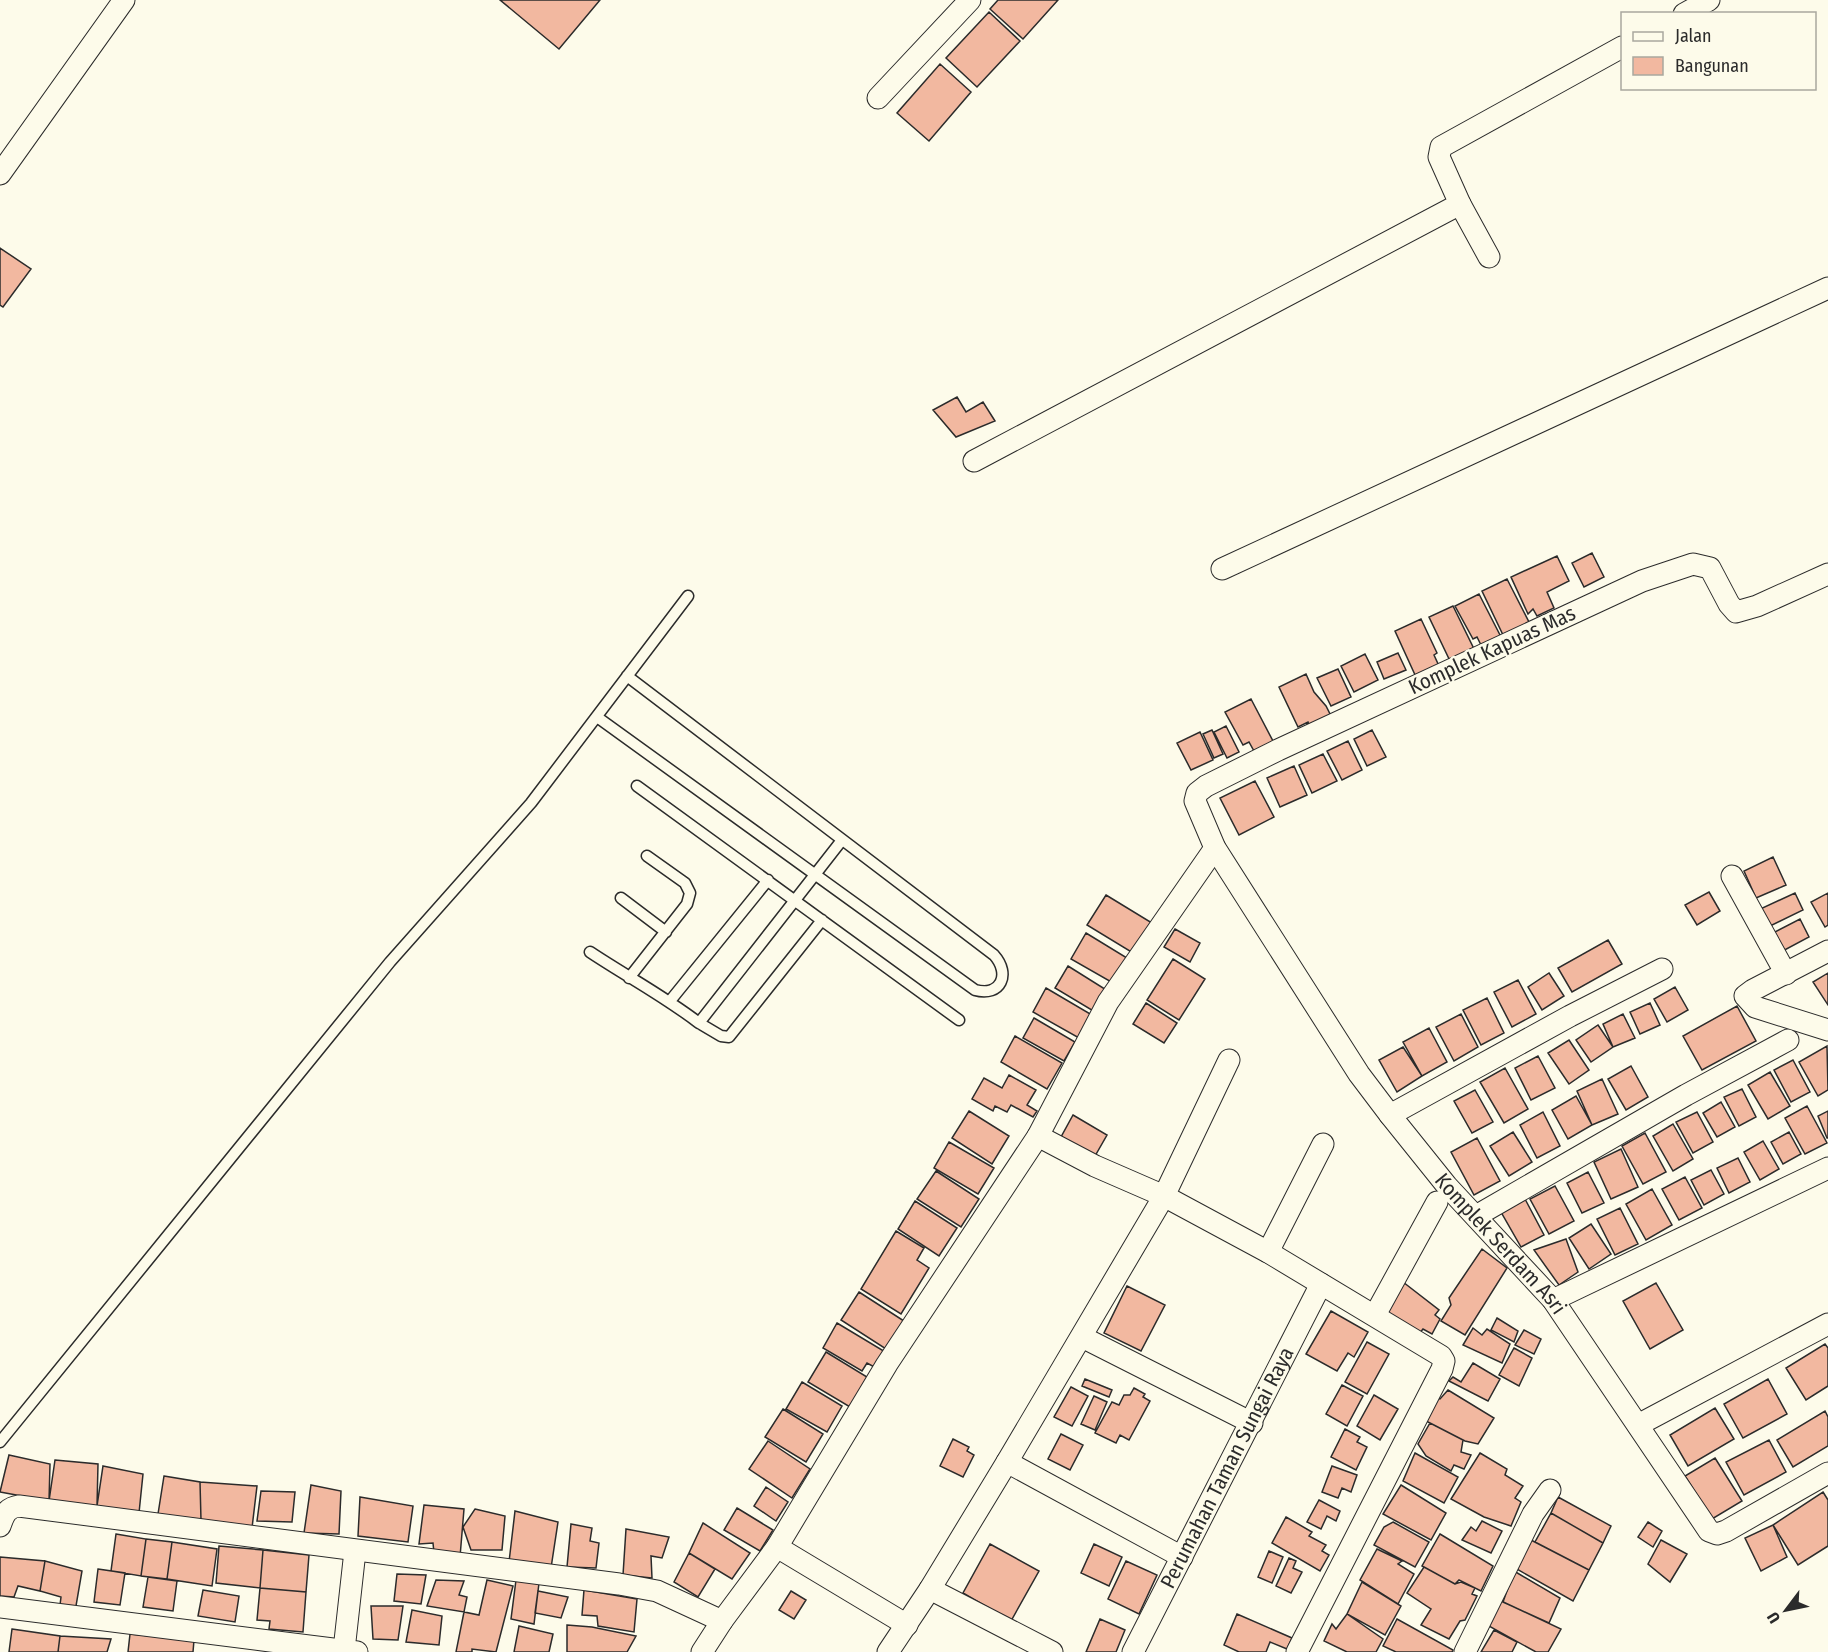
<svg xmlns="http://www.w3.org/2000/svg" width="1828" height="1652" viewBox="0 0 1828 1652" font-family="'Fira Sans Condensed',sans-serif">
	<rect width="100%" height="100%" fill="#fdfbea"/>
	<!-- building -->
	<path fill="#f2b8a0" stroke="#2b2b2b" stroke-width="1.5" d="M 500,0 L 600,0 L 559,49 Z
		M 998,0 L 1058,0 L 1023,39 L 990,9 Z
		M 989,12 L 1020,41 L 977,87 L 946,58 Z
		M 940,64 L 971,92 L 929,141 L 897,113 Z
		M 0,248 L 31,269 L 3,307 L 0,305 Z
		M 957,397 L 966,412 L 983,402 L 995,421 L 956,437 L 933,410 Z
		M 1592,553 L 1604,577 L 1584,587 L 1572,563 Z
		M 1557,556 L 1569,581 L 1547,592 L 1554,608 L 1537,616 L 1533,609 L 1528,614 L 1511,577 Z
		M 1507,579 L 1530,624 L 1504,637 L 1482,591 Z
		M 1479,594 L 1501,637 L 1482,647 L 1477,637 L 1473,639 L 1455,606 Z
		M 1453,606 L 1475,651 L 1451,663 L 1429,617 Z
		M 1421,619 L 1437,653 L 1434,655 L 1439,666 L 1416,677 L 1395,631 Z
		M 1398,653 L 1406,670 L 1384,679 L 1377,662 Z
		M 1365,654 L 1378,680 L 1354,692 L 1341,666 Z
		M 1338,669 L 1351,697 L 1331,706 L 1317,678 Z
		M 1306,674 L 1314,692 L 1326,706 L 1332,718 L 1310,728 L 1308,722 L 1298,727 L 1279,687 Z
		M 1251,699 L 1273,741 L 1254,751 L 1249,742 L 1243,745 L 1225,712 Z
		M 1226,726 L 1239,752 L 1227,758 L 1214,732 Z
		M 1212,730 L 1223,754 L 1214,758 L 1203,734 Z
		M 1372,730 L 1386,757 L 1367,766 L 1354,739 Z
		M 1200,732 L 1213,760 L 1191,770 L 1177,743 Z
		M 1348,741 L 1362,770 L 1342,780 L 1327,751 Z
		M 1323,754 L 1337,781 L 1312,793 L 1299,765 Z
		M 1294,766 L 1307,795 L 1280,807 L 1267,778 Z
		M 1255,781 L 1274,817 L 1239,835 L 1220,798 Z
		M 1773,857 L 1786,885 L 1756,898 L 1744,871 Z
		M 1709,892 L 1720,911 L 1697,925 L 1685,905 Z
		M 1795,893 L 1803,910 L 1766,928 L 1758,910 Z
		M 1828,893 L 1828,925 L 1825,927 L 1811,902 Z
		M 1106,895 L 1152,923 L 1133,953 L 1087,925 Z
		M 1800,919 L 1809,937 L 1779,953 L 1769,935 Z
		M 1175,929 L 1200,943 L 1190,962 L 1164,947 Z
		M 1086,933 L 1127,958 L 1113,983 L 1071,959 Z
		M 1608,940 L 1622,964 L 1572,992 L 1558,968 Z
		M 1173,959 L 1205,979 L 1179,1020 L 1147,1000 Z
		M 1068,966 L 1108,991 L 1095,1012 L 1055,988 Z
		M 1549,973 L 1564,996 L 1542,1010 L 1528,987 Z
		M 1828,973 L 1828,1005 L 1813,982 Z
		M 1518,980 L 1536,1014 L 1512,1027 L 1494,992 Z
		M 1675,987 L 1688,1010 L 1667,1022 L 1654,999 Z
		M 1046,988 L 1092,1015 L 1079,1038 L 1033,1012 Z
		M 1487,998 L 1504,1033 L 1481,1045 L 1463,1010 Z
		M 1146,1003 L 1177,1023 L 1164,1043 L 1133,1024 Z
		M 1650,1003 L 1660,1025 L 1640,1034 L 1630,1012 Z
		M 1737,1006 L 1756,1041 L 1702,1070 L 1683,1036 Z
		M 1461,1014 L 1478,1047 L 1454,1061 L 1436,1027 Z
		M 1623,1014 L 1635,1038 L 1613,1047 L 1603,1024 Z
		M 1034,1018 L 1075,1042 L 1064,1061 L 1023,1038 Z
		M 1598,1025 L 1613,1047 L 1591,1062 L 1576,1040 Z
		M 1429,1028 L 1447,1062 L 1422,1076 L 1403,1042 Z
		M 1015,1036 L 1062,1063 L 1047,1089 L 1001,1062 Z
		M 1569,1040 L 1589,1070 L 1569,1084 L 1548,1053 Z
		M 1827,1046 L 1828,1090 L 1818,1096 L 1799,1062 Z
		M 1403,1047 L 1422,1076 L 1397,1092 L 1379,1060 Z
		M 1538,1056 L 1555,1088 L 1531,1100 L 1515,1068 Z
		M 1793,1060 L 1810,1092 L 1791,1102 L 1774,1070 Z
		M 1631,1066 L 1648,1097 L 1626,1110 L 1608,1079 Z
		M 1505,1068 L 1528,1109 L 1504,1123 L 1480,1082 Z
		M 1770,1072 L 1790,1106 L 1768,1119 L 1748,1085 Z
		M 1009,1075 L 1036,1090 L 1027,1105 L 1037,1111 L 1033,1117 L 1011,1105 L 1007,1112 L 995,1106 L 993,1111 L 972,1099 L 984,1078 L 1002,1088 Z
		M 1602,1079 L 1618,1114 L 1592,1125 L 1577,1091 Z
		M 1742,1089 L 1756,1117 L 1739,1126 L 1724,1097 Z
		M 1475,1090 L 1493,1122 L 1472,1133 L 1454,1101 Z
		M 1576,1096 L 1592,1125 L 1568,1139 L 1552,1110 Z
		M 1721,1102 L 1735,1127 L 1717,1137 L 1703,1113 Z
		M 1807,1106 L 1827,1143 L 1805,1154 L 1785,1118 Z
		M 969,1111 L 1009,1136 L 992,1164 L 952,1138 Z
		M 1828,1111 L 1828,1138 L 1827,1138 L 1818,1116 Z
		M 1543,1112 L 1560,1146 L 1537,1158 L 1520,1125 Z
		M 1697,1112 L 1713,1142 L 1693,1153 L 1676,1122 Z
		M 1073,1115 L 1107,1135 L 1095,1156 L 1061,1137 Z
		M 1673,1124 L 1693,1159 L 1673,1171 L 1653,1136 Z
		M 1513,1132 L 1532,1162 L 1509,1176 L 1490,1146 Z
		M 1789,1132 L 1801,1154 L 1783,1164 L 1771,1142 Z
		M 1645,1133 L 1666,1172 L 1643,1184 L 1622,1146 Z
		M 1477,1138 L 1500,1181 L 1474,1195 L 1451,1152 Z
		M 1763,1141 L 1779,1169 L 1760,1180 L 1744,1152 Z
		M 949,1142 L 994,1168 L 978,1194 L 934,1168 Z
		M 1621,1149 L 1638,1187 L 1611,1199 L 1594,1162 Z
		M 1738,1158 L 1750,1182 L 1729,1193 L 1717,1168 Z
		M 1711,1170 L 1724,1194 L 1704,1205 L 1691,1180 Z
		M 936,1171 L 979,1199 L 961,1227 L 917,1199 Z
		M 1588,1172 L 1604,1203 L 1582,1213 L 1567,1183 Z
		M 1685,1177 L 1702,1208 L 1679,1220 L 1662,1189 Z
		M 1555,1186 L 1574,1221 L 1549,1234 L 1530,1199 Z
		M 1652,1189 L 1672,1225 L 1646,1240 L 1626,1204 Z
		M 1525,1199 L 1544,1235 L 1521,1247 L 1501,1212 Z
		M 915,1201 L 957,1228 L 939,1256 L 898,1229 Z
		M 1620,1208 L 1638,1244 L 1615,1255 L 1597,1219 Z
		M 1591,1224 L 1611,1254 L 1589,1269 L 1569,1238 Z
		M 896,1231 L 924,1248 L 917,1260 L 929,1268 L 901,1314 L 861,1289 Z
		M 1566,1239 L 1578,1272 L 1559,1285 L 1534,1250 Z
		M 1482,1249 L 1507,1268 L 1465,1335 L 1441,1321 L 1451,1305 L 1449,1298 Z
		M 1403,1282 L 1439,1310 L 1435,1315 L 1440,1319 L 1432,1334 L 1423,1329 L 1419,1334 L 1386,1311 Z
		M 1656,1283 L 1683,1330 L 1650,1349 L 1623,1301 Z
		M 1127,1286 L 1165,1305 L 1141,1351 L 1104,1333 Z
		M 859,1292 L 904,1321 L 886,1349 L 841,1320 Z
		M 1331,1311 L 1368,1332 L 1354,1357 L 1348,1353 L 1337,1371 L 1306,1354 Z
		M 1497,1318 L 1518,1331 L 1514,1342 L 1491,1330 Z
		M 837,1323 L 887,1353 L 878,1369 L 867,1363 L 862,1371 L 823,1348 Z
		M 1473,1328 L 1482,1335 L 1487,1329 L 1510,1344 L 1502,1363 L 1463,1345 Z
		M 1524,1330 L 1541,1339 L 1534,1354 L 1515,1345 Z
		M 1367,1342 L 1389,1354 L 1367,1394 L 1345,1382 Z
		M 1825,1344 L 1828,1348 L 1828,1386 L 1806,1400 L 1786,1368 Z
		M 1514,1348 L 1532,1358 L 1519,1386 L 1499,1375 Z
		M 826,1352 L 867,1377 L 850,1407 L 808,1382 Z
		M 1473,1363 L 1500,1379 L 1488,1401 L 1449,1381 L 1453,1377 L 1461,1382 Z
		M 1085,1379 L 1112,1390 L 1109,1397 L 1082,1386 Z
		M 1768,1379 L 1787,1414 L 1743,1438 L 1724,1404 Z
		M 802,1382 L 842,1406 L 827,1432 L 786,1409 Z
		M 1342,1385 L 1363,1396 L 1347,1426 L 1326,1414 Z
		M 1071,1387 L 1088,1396 L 1072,1426 L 1054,1417 Z
		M 1134,1388 L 1145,1394 L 1143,1397 L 1150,1401 L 1129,1440 L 1120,1435 L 1116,1443 L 1095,1433 L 1112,1402 L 1119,1405 L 1124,1395 L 1130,1395 Z
		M 1448,1390 L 1494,1418 L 1478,1444 L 1465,1441 L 1424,1420 L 1434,1397 L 1440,1399 Z
		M 1374,1395 L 1398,1409 L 1380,1440 L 1357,1426 Z
		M 1094,1396 L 1107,1402 L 1095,1430 L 1081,1424 Z
		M 1715,1408 L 1734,1439 L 1688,1466 L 1670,1435 Z
		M 783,1409 L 823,1434 L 806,1462 L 765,1437 Z
		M 1825,1411 L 1828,1417 L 1828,1446 L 1793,1467 L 1777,1440 Z
		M 1430,1423 L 1463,1440 L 1461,1452 L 1471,1455 L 1464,1469 L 1454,1465 L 1451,1471 L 1426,1456 L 1418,1444 Z
		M 1345,1429 L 1360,1437 L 1357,1442 L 1367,1447 L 1356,1470 L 1331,1457 Z
		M 1061,1434 L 1083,1445 L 1070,1470 L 1048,1459 Z
		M 953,1439 L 969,1447 L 967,1451 L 974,1455 L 963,1477 L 940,1466 Z
		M 1769,1440 L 1786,1472 L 1744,1495 L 1726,1462 Z
		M 768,1441 L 810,1469 L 792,1498 L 749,1469 Z
		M 1415,1453 L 1458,1477 L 1444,1503 L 1403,1481 Z
		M 1480,1453 L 1507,1469 L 1505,1475 L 1523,1486 L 1515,1498 L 1521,1502 L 1511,1526 L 1484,1517 L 1451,1499 Z
		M 9,1455 L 50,1464 L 49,1501 L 0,1492 Z
		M 1715,1458 L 1742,1501 L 1712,1519 L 1685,1476 Z
		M 55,1460 L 98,1464 L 97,1506 L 49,1501 Z
		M 103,1466 L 143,1474 L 139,1513 L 97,1506 Z
		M 1332,1466 L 1357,1475 L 1351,1492 L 1342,1488 L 1338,1498 L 1322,1492 Z
		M 164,1476 L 200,1482 L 201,1520 L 158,1514 Z
		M 200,1482 L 257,1486 L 252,1528 L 201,1520 Z
		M 311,1485 L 341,1491 L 339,1534 L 304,1533 Z
		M 1401,1485 L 1446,1513 L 1431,1540 L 1383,1514 Z
		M 766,1487 L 788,1502 L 776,1521 L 754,1506 Z
		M 261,1491 L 295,1492 L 292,1522 L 257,1521 Z
		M 1823,1492 L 1828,1500 L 1828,1546 L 1798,1565 L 1773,1525 Z
		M 360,1497 L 413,1506 L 408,1542 L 358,1536 Z
		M 1558,1497 L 1611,1526 L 1603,1543 L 1551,1513 Z
		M 1319,1500 L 1340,1511 L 1336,1521 L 1327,1516 L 1321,1529 L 1307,1522 Z
		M 424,1505 L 464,1509 L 460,1557 L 434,1553 L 433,1543 L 419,1544 Z
		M 737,1508 L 773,1530 L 760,1551 L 724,1530 Z
		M 475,1509 L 505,1516 L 502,1550 L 471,1550 L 463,1527 Z
		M 515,1511 L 558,1522 L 551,1568 L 509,1562 Z
		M 1551,1513 L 1603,1543 L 1589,1570 L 1535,1542 Z
		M 1286,1517 L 1312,1532 L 1309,1536 L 1326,1545 L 1322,1551 L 1329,1555 L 1320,1571 L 1272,1543 Z
		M 1482,1521 L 1502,1531 L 1491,1553 L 1462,1540 L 1471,1527 L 1476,1531 Z
		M 1393,1522 L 1429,1542 L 1415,1567 L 1374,1545 L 1384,1527 Z
		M 1648,1522 L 1662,1531 L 1653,1547 L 1638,1537 Z
		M 703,1523 L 750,1553 L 732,1579 L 689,1553 Z
		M 571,1524 L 592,1528 L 590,1541 L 599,1543 L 596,1568 L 567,1567 Z
		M 1773,1525 L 1787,1557 L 1761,1571 L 1745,1538 Z
		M 626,1529 L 669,1537 L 662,1558 L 651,1556 L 652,1578 L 623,1575 Z
		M 116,1534 L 146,1539 L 141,1576 L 111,1571 Z
		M 1440,1534 L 1493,1566 L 1481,1591 L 1459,1580 L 1455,1584 L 1422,1566 Z
		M 146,1539 L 172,1542 L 167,1579 L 141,1576 Z
		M 1529,1539 L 1589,1570 L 1573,1601 L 1515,1568 Z
		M 1661,1540 L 1687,1554 L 1670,1582 L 1648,1564 Z
		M 172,1542 L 217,1549 L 212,1586 L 167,1579 Z
		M 990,1544 L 1039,1571 L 1011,1621 L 963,1593 Z
		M 1094,1544 L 1122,1557 L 1109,1586 L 1081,1573 Z
		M 219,1546 L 263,1550 L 260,1588 L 216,1583 Z
		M 1377,1549 L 1402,1561 L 1398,1564 L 1414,1574 L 1398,1604 L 1360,1580 Z
		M 263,1550 L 309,1555 L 306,1592 L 260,1588 Z
		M 1269,1551 L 1283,1557 L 1272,1583 L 1258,1577 Z
		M 689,1553 L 715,1569 L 698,1597 L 674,1582 Z
		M 0,1557 L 45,1561 L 40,1591 L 18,1586 L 14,1597 L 0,1596 Z
		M 1289,1558 L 1296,1561 L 1293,1568 L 1302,1572 L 1291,1593 L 1276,1586 Z
		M 45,1561 L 82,1571 L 76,1606 L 60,1605 L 61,1597 L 40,1591 Z
		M 1126,1561 L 1157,1575 L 1139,1614 L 1108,1599 Z
		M 1424,1567 L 1455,1584 L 1461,1582 L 1475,1588 L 1472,1594 L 1477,1596 L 1465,1620 L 1460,1621 L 1449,1639 L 1421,1625 L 1431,1609 L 1407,1593 Z
		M 98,1569 L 125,1573 L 120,1605 L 94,1602 Z
		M 1514,1571 L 1560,1598 L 1549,1623 L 1503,1602 Z
		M 397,1574 L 426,1575 L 421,1604 L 394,1601 Z
		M 148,1577 L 177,1581 L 173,1611 L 143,1607 Z
		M 436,1580 L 464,1581 L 459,1595 L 467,1597 L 464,1612 L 427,1606 Z
		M 487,1580 L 513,1586 L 496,1652 L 472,1649 L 472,1652 L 456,1652 L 464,1612 L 479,1615 Z
		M 516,1580 L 539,1583 L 534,1624 L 511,1619 Z
		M 1362,1582 L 1401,1606 L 1385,1635 L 1347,1614 Z
		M 260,1588 L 306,1592 L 303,1632 L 269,1629 L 270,1621 L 257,1620 Z
		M 203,1590 L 239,1596 L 235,1622 L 198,1616 Z
		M 584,1590 L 637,1599 L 634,1632 L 598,1626 L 597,1616 L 582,1615 Z
		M 538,1591 L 568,1597 L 561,1618 L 535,1613 Z
		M 791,1591 L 806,1600 L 794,1619 L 779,1610 Z
		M 1499,1600 L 1561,1629 L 1548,1652 L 1536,1652 L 1487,1625 Z
		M 371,1606 L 403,1606 L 398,1640 L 373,1639 Z
		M 412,1610 L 442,1616 L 439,1645 L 406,1642 Z
		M 1237,1614 L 1292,1638 L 1287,1649 L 1270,1642 L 1266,1652 L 1239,1652 L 1224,1645 Z
		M 1347,1614 L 1383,1639 L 1376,1652 L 1347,1652 L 1324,1641 L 1332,1624 L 1336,1629 Z
		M 1100,1619 L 1125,1630 L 1116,1652 L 1086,1652 Z
		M 1397,1619 L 1453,1650 L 1452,1652 L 1396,1652 L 1383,1646 Z
		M 567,1625 L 592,1627 L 636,1636 L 627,1652 L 567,1652 Z
		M 519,1626 L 553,1634 L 549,1652 L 514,1652 Z
		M 12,1629 L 60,1636 L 58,1652 L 9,1652 Z
		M 1494,1630 L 1517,1642 L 1512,1652 L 1481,1652 Z
		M 130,1634 L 194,1640 L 193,1652 L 128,1652 Z
		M 60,1636 L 111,1639 L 107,1652 L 58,1652 Z"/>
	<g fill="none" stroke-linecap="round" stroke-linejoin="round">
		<!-- lane casing -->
		<g stroke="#2b2b2b" stroke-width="13">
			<path id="lane" d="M 597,717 L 975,990 C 1001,997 1011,974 994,955 L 627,676
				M 637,786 L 959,1020
				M 621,898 L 666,932
				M 590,952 C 626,976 664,996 699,1023 L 842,840
				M 629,978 L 687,904 L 690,893 L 685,883 L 647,856
				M 670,1001 L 768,880
				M 699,1023 L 721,1036 L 729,1037 L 822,920
				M 0,1442 L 390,962 L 531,803 L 688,596"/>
		</g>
		<!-- street casing -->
		<g stroke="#2b2b2b" stroke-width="23">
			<g id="street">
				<path d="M 1684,14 L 1709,0"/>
				<path d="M 878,98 L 970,0"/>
				<path d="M 0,174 L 124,0"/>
				<path d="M 1460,204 L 1489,257"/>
				<path d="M 974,461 L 1460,204 L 1439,157 L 1441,147 L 1622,47"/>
				<path d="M 1222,569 L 1828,288"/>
				<path id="s1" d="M 1828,574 L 1757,606 L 1736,612 L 1729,604 L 1710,568 L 1693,564 L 1642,581 L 1278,750 L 1206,786 L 1197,793 L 1195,801 L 1215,848 L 1359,1074 L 1390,1115 L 1447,1186 L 1553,1300 L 1709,1531 L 1717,1534 L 1726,1531 L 1828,1473"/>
				<path d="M 1732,876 L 1786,974"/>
				<path d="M 1828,951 L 1753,990 L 1745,996 L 1755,1007 L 1828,1030"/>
				<path d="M 1390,1115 L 1570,1016 L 1662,969"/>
				<path d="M 1038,1136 L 1095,1166 L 1164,1196 L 1268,1252 L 1441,1356 L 1444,1361 L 1442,1369 L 1297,1652"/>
				<path d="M 1476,1216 L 1686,1095 L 1788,1040"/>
				<path d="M 1268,1252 L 1323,1144"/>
				<path d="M 1553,1300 L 1828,1168"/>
				<path d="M 1375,1315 L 1437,1202"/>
				<path d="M 1082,1337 L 1252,1423"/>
				<path d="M 1638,1425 L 1828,1324"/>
				<path d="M 1007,1462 L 1182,1557"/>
				<path d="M 0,1526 C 4,1515 6,1508 19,1506 L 619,1584 L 657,1591 L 722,1621"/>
				<path d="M 777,1547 L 907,1625"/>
				<path d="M 930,1589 L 1052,1652"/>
				<path d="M 0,1607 L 357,1652"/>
				<path d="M 344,1650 L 355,1551"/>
				<path d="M 702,1652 L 722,1621 L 777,1547 L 887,1364 L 1038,1136 L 1108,1002 L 1215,848"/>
				<path d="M 888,1652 L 930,1589 L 1007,1462 L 1164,1196 L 1229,1060"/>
				<path id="s2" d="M 1133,1652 L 1321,1284"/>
				<path d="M 1465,1652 L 1533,1514 L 1550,1490"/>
			</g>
		</g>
		<!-- lane -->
		<use href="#lane" stroke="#fdfbea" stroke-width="10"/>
		<!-- street -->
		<use href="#street" stroke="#fdfbea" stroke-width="21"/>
	</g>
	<g text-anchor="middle" stroke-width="4.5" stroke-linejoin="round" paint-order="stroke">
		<!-- street labels -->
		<g font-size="21" fill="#2b2b2b" stroke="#fdfbea">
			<text transform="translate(1492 650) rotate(-25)" y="7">Komplek Kapuas Mas</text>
			<text dy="7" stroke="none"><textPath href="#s1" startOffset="1264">Komplek Serdam Asri</textPath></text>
			<text dy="7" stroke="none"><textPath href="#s2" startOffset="207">Perumahan Taman Sungai Raya</textPath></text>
		</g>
	</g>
	<!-- legend -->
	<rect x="1621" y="12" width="195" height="78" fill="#fdfbea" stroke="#a9a89e" stroke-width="1.5"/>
	<rect x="1633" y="32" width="30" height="9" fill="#fdfbea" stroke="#a9a89e" stroke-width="1.5"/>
	<text x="1675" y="42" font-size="18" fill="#2b2b2b">Jalan</text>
	<rect x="1633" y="57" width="30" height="18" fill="#f2b8a0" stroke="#a9a89e" stroke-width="1.5"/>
	<text x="1675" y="72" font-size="18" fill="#2b2b2b">Bangunan</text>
	<!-- north arrow -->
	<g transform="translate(1786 1610) rotate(238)" stroke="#fdfbea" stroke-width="4.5" paint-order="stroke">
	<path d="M0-4.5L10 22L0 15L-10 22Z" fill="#2b2b2b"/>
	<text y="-9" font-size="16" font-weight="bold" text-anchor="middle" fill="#2b2b2b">U</text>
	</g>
</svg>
